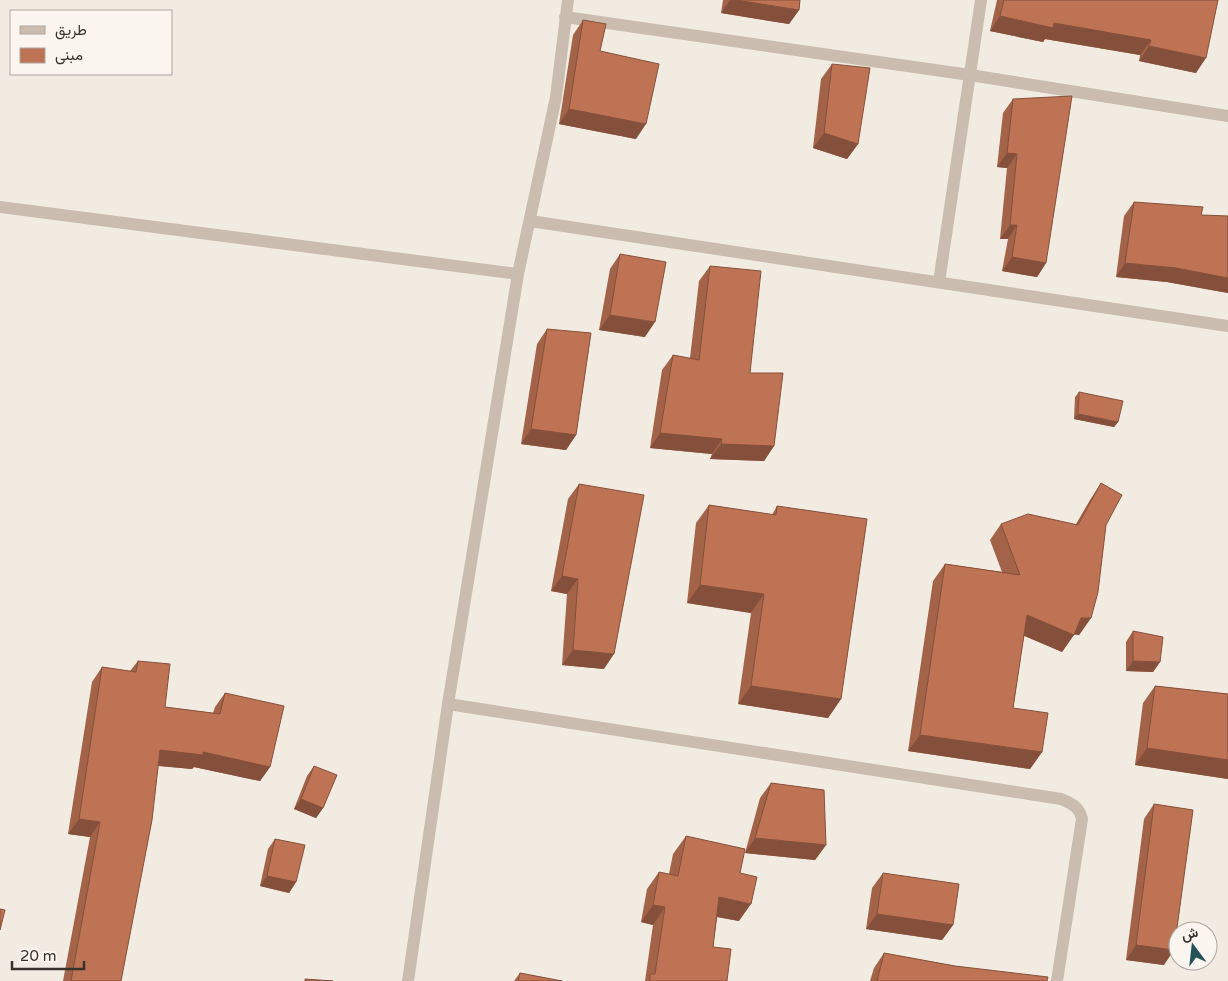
<svg xmlns="http://www.w3.org/2000/svg" width="1228" height="981" viewBox="0 0 1228 981" font-family="'Varela Round',Vazirmatn,sans-serif">
	<rect width="100%" height="100%" fill="#f2ebe2"/>
	<g fill="none" stroke-linecap="round" stroke-linejoin="round">
		<!-- minor -->
		<path stroke="#cabcae" stroke-width="12" d="M 565,17 L 970,75 L 1228,116
			M 0,207 L 518,274
			M 530,221 L 1228,326
			M 939,282 L 981,0
			M 448,704 L 1061,799 C 1072,804 1079,806 1082,819 L 1057,981
			M 408,981 L 448,704 L 518,274 L 556,97 L 568,0"/>
	</g>
	<!-- wall -->
	<path fill="#a36348" d="M 723,0 L 800,0 L 799,10 L 789,24 L 721,13 Z
		M 997,0 L 1218,0 L 1196,73 L 1139,61 L 1140,55 L 1045,39 L 1043,42 L 990,31 Z
		M 583,20 L 636,139 L 559,124 L 573,35 Z
		M 832,64 L 858,144 L 847,159 L 813,148 L 821,79 Z
		M 1013,99 L 1046,263 L 1037,277 L 1002,271 L 1008,239 L 1000,239 L 1007,168 L 997,167 L 1003,113 Z
		M 1134,202 L 1201,215 L 1228,216 L 1228,293 L 1167,282 L 1116,277 L 1124,216 Z
		M 620,254 L 645,337 L 599,330 L 610,269 Z
		M 710,266 L 750,373 L 774,446 L 764,461 L 710,459 L 712,454 L 650,448 L 662,370 L 673,355 L 690,358 L 699,281 Z
		M 547,329 L 576,435 L 566,450 L 521,444 L 537,344 Z
		M 1079,392 L 1118,422 L 1114,427 L 1074,419 L 1075,397 Z
		M 1101,483 L 1106,525 L 1091,618 L 1079,635 L 1074,634 L 1062,652 L 1024,635 L 1013,708 L 1042,752 L 1030,769 L 908,751 L 933,581 L 945,564 L 1002,572 L 990,540 L 1001,524 L 1076,524 L 1090,500 Z
		M 579,484 L 604,669 L 562,665 L 567,594 L 551,591 L 568,499 Z
		M 709,505 L 772,515 L 777,506 L 841,699 L 828,718 L 738,704 L 751,613 L 687,603 L 696,523 Z
		M 1133,631 L 1160,662 L 1153,672 L 1126,671 L 1126,642 Z
		M 138,661 L 165,707 L 213,713 L 215,707 L 225,693 L 270,767 L 260,781 L 194,767 L 192,769 L 158,766 L 121,981 L 63,981 L 90,837 L 68,834 L 92,682 L 102,667 L 130,671 Z
		M 1155,686 L 1228,694 L 1228,779 L 1135,765 L 1143,703 Z
		M 314,766 L 323,808 L 316,818 L 294,809 L 307,776 Z
		M 771,783 L 826,845 L 815,860 L 745,853 L 760,798 Z
		M 1154,804 L 1164,965 L 1126,960 L 1144,819 Z
		M 686,836 L 740,873 L 739,921 L 717,917 L 713,947 L 727,981 L 645,981 L 653,925 L 641,922 L 647,889 L 659,872 L 669,874 L 673,854 Z
		M 275,839 L 296,882 L 289,893 L 260,886 L 268,849 Z
		M 883,873 L 953,925 L 942,940 L 866,929 L 872,888 Z
		M 884,953 L 955,966 L 1047,981 L 870,981 L 874,968 Z
		M 520,973 L 562,981 L 514,981 Z"/>
	<!-- shaded-wall -->
	<path fill="#85503b" d="M 730,0 L 736,0 L 799,10 L 789,24 L 721,13 Z
		M 1000,16 L 1054,23 L 1151,40 L 1140,55 L 1045,39 L 1043,42 L 990,31 Z
		M 1149,46 L 1206,58 L 1196,73 L 1139,61 Z
		M 569,109 L 646,124 L 636,139 L 559,124 Z
		M 824,133 L 858,144 L 847,159 L 813,148 Z
		M 1007,153 L 1017,154 L 1007,168 L 997,167 Z
		M 1010,225 L 1017,225 L 1008,239 L 1000,239 Z
		M 1012,257 L 1046,263 L 1037,277 L 1002,271 Z
		M 1125,263 L 1176,268 L 1228,278 L 1228,293 L 1167,282 L 1116,277 Z
		M 610,315 L 655,322 L 645,337 L 599,330 Z
		M 1078,414 L 1118,422 L 1114,427 L 1074,419 Z
		M 531,429 L 576,435 L 566,450 L 521,444 Z
		M 660,433 L 722,439 L 712,454 L 650,448 Z
		M 721,444 L 774,446 L 764,461 L 710,459 Z
		M 562,576 L 578,579 L 567,594 L 551,591 Z
		M 700,585 L 764,594 L 751,613 L 687,603 Z
		M 1027,615 L 1081,618 L 1091,618 L 1079,635 L 1071,634 L 1074,635 L 1062,652 L 1015,632 Z
		M 573,650 L 614,654 L 604,669 L 562,665 Z
		M 1133,661 L 1160,662 L 1153,672 L 1126,671 Z
		M 751,686 L 841,699 L 828,718 L 738,704 Z
		M 920,735 L 1042,752 L 1030,769 L 908,751 Z
		M 1147,748 L 1228,760 L 1228,779 L 1135,765 Z
		M 160,750 L 203,752 L 270,767 L 260,781 L 194,767 L 192,769 L 150,765 Z
		M 301,799 L 323,808 L 316,818 L 294,809 Z
		M 79,819 L 100,822 L 90,837 L 68,834 Z
		M 755,838 L 826,845 L 815,860 L 745,853 Z
		M 267,876 L 296,882 L 289,893 L 260,886 Z
		M 719,897 L 751,904 L 739,921 L 707,915 Z
		M 653,905 L 665,907 L 653,925 L 641,922 Z
		M 877,914 L 953,925 L 942,940 L 866,929 Z
		M 1136,945 L 1174,950 L 1164,965 L 1126,960 Z"/>
	<!-- building -->
	<path fill="#be7354" stroke="#85503b" d="M 736,0 L 800,0 L 799,10 Z
		M 1004,0 L 1218,0 L 1206,58 L 1149,46 L 1151,40 L 1054,23 L 1053,28 L 1000,16 Z
		M 583,20 L 606,24 L 600,51 L 659,64 L 646,124 L 569,109 Z
		M 832,64 L 870,68 L 858,144 L 824,133 Z
		M 1072,96 L 1046,263 L 1012,257 L 1017,225 L 1010,225 L 1017,154 L 1007,153 L 1013,99 Z
		M 1134,202 L 1203,207 L 1201,215 L 1228,216 L 1228,278 L 1176,268 L 1125,263 Z
		M 620,254 L 666,262 L 655,322 L 610,315 Z
		M 710,266 L 761,271 L 750,373 L 783,373 L 774,446 L 721,444 L 722,439 L 660,433 L 673,355 L 699,360 Z
		M 547,329 L 591,333 L 576,435 L 531,429 Z
		M 1079,392 L 1123,401 L 1118,422 L 1078,414 Z
		M 1101,483 L 1122,495 L 1106,525 L 1098,592 L 1091,618 L 1081,618 L 1074,635 L 1027,615 L 1013,708 L 1048,713 L 1042,752 L 920,735 L 945,564 L 1020,575 L 1001,524 L 1028,514 L 1078,525 Z
		M 579,484 L 644,495 L 614,654 L 573,650 L 578,579 L 562,576 Z
		M 709,505 L 776,515 L 777,506 L 867,519 L 841,699 L 751,686 L 764,594 L 700,585 Z
		M 1133,631 L 1163,637 L 1160,662 L 1133,661 Z
		M 138,661 L 170,664 L 165,707 L 220,714 L 225,693 L 284,706 L 270,767 L 203,752 L 203,755 L 160,750 L 152,820 L 121,981 L 71,981 L 100,822 L 79,819 L 102,667 L 136,672 Z
		M 1155,686 L 1228,694 L 1228,760 L 1147,748 Z
		M 314,766 L 337,775 L 323,808 L 301,799 Z
		M 771,783 L 824,790 L 826,845 L 755,838 Z
		M 1154,804 L 1193,810 L 1174,950 L 1136,945 Z
		M 686,836 L 745,849 L 740,873 L 757,877 L 751,904 L 719,897 L 713,947 L 731,949 L 727,981 L 650,981 L 650,974 L 655,974 L 665,907 L 653,905 L 659,872 L 678,876 Z
		M 275,839 L 305,845 L 296,882 L 267,876 Z
		M 883,873 L 959,884 L 953,925 L 877,914 Z
		M 0,909 L 5,910 L 0,930 Z
		M 884,953 L 955,966 L 1048,977 L 1047,981 L 877,981 Z
		M 520,973 L 562,981 L 518,981 Z
		M 305,979 L 333,981 L 305,981 Z"/>
	<!-- legend -->
	<rect x="10" y="10" width="162" height="65" fill="#faf5ee" stroke="#ada7a0"/>
	<rect x="20" y="26" width="25" height="8" fill="#cabcae" stroke="#ada7a0"/>
	<text x="55" y="35" font-size="15" fill="#39312c">طريق</text>
	<rect x="20" y="48" width="25" height="15" fill="#be7354" stroke="#ada7a0"/>
	<text x="55" y="60" font-size="15" fill="#39312c">مبنى</text>
	<!-- north arrow -->
	<g transform="translate(1193 946) rotate(345)"><circle r="24" fill="#faf5ee" stroke="#ada7a0"/>
	<path d="M0-4L9 19L0 12L-9 19Z" fill="#245258"/>
	<text y="-8" font-size="14" font-weight="bold" text-anchor="middle" fill="#39312c">ش</text>
	</g>
	<!-- scale -->
	<path d="M12 961v8h72v-8" fill="none" stroke="#39312c" stroke-width="2.5"/>
	<text x="20" y="961" font-size="15" fill="#39312c" stroke="#faf5ee" stroke-width="4" paint-order="stroke">20 m</text>
</svg>
